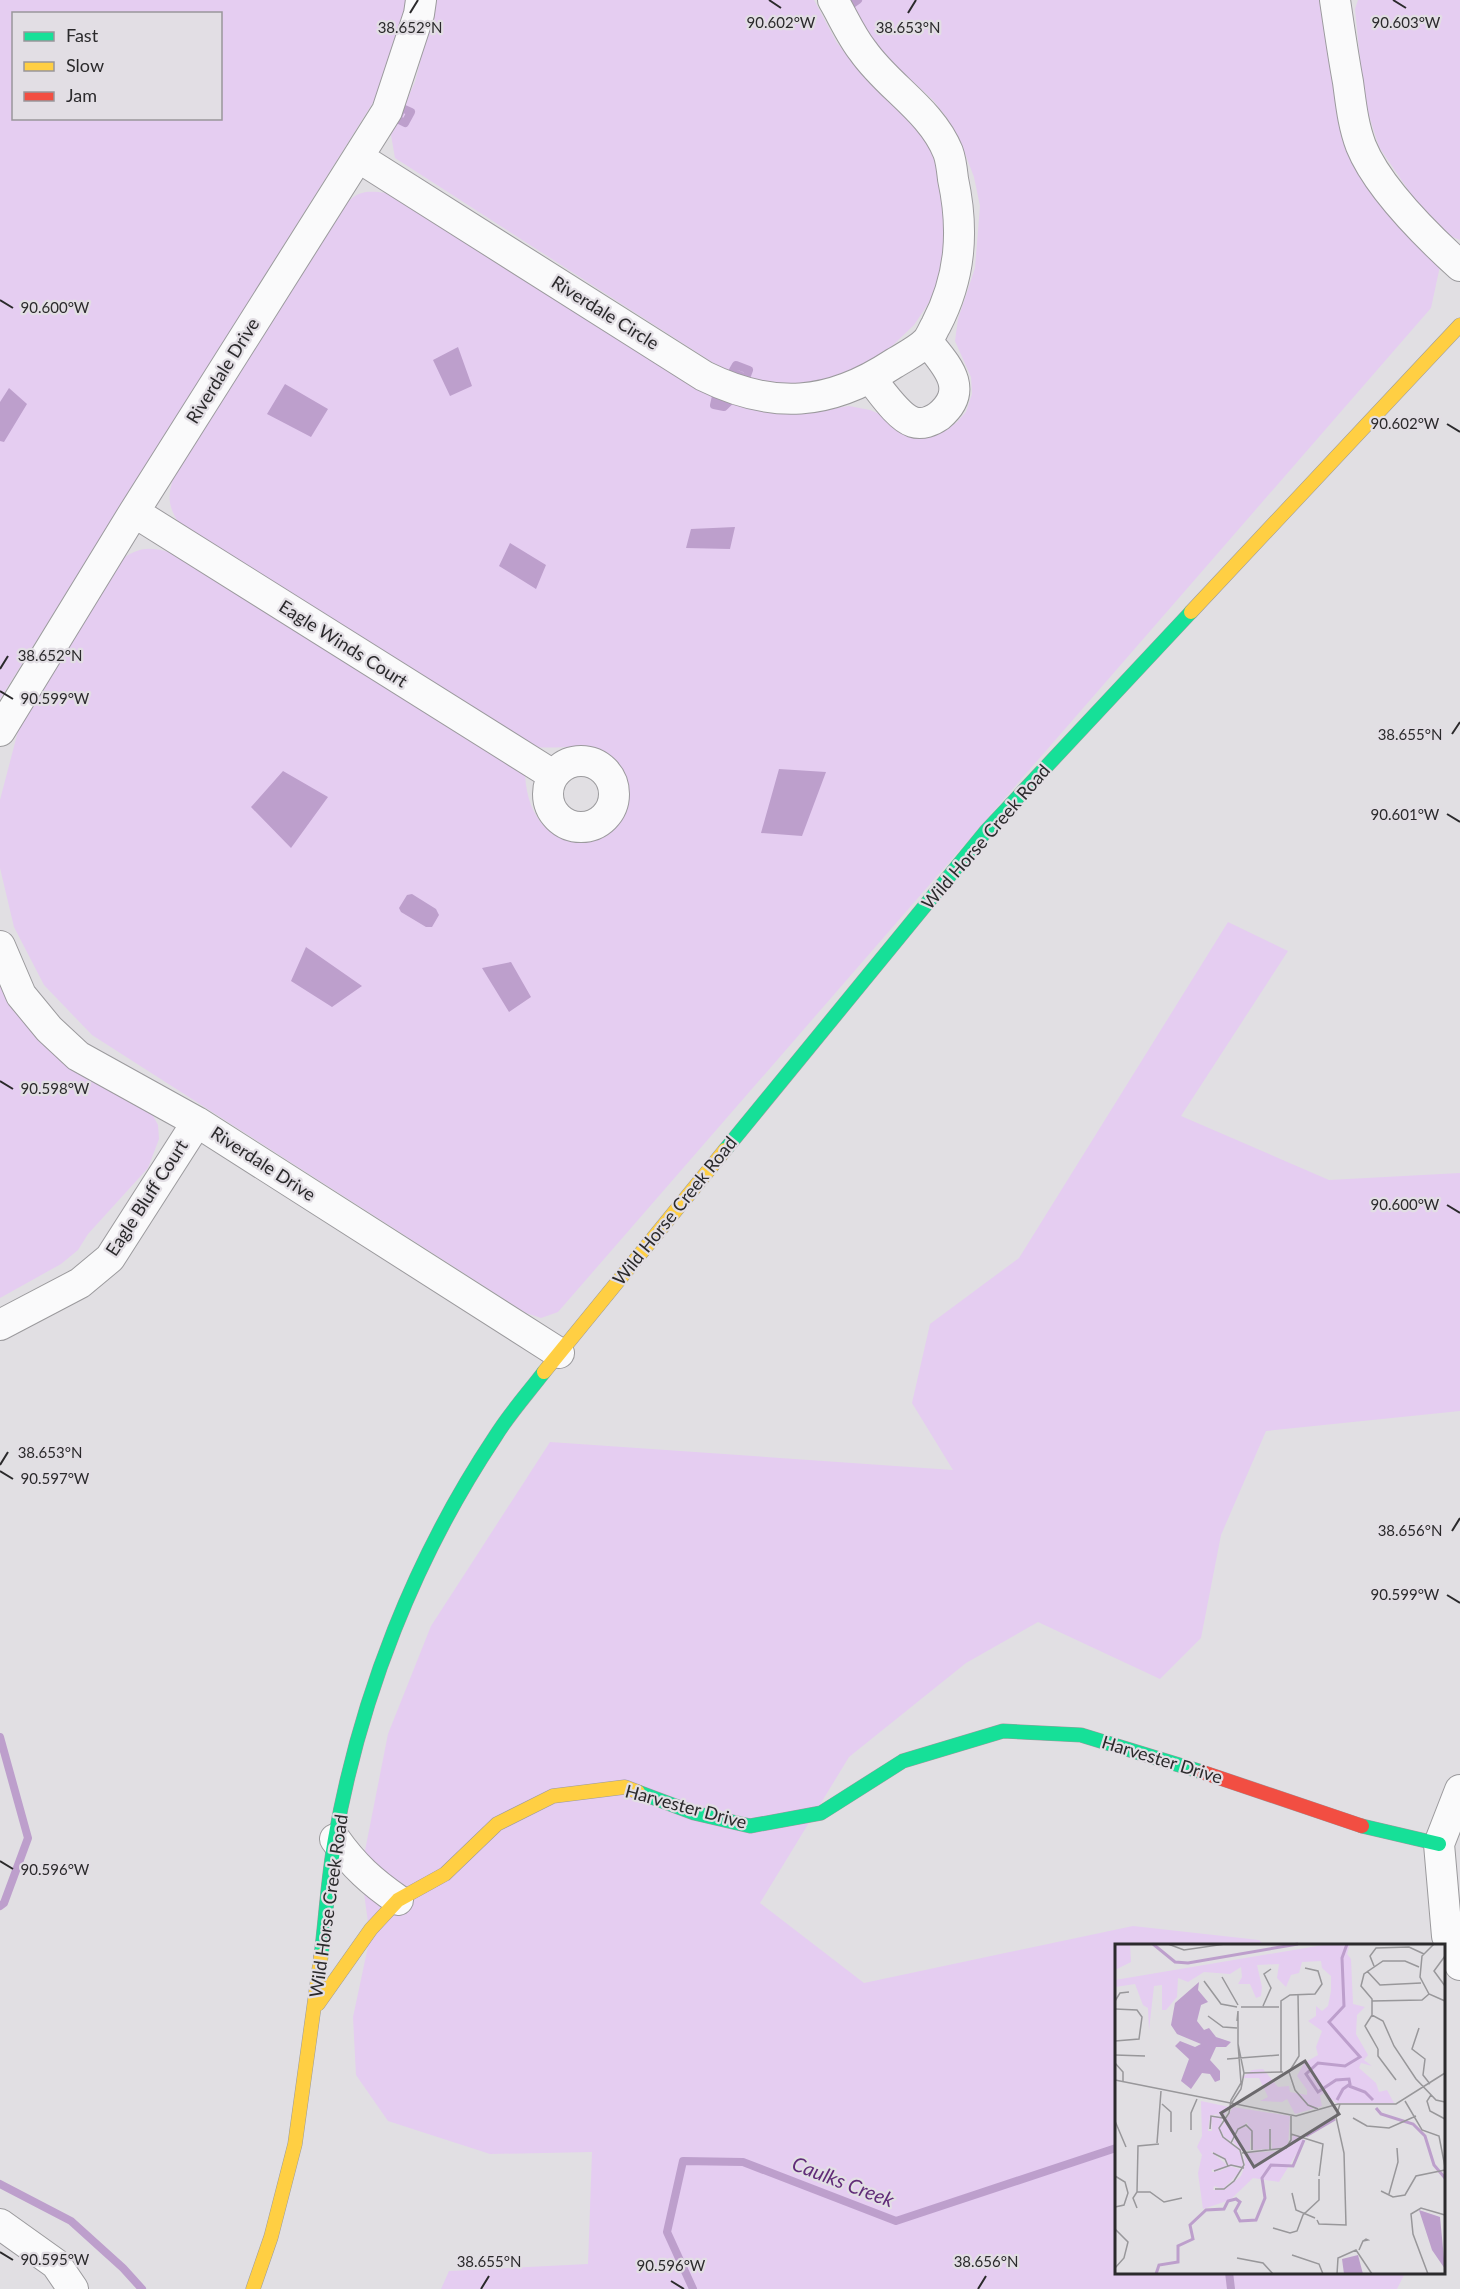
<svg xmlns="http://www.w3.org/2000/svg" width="1460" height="2289" viewBox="0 0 1460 2289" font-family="Lato,sans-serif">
	<rect width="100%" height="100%" fill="#e1dfe3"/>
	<!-- green -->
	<path fill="#e5cdf1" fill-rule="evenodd" d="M 0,0 L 407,0 L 394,51 L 379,93 L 0,699 ZM 14,14 L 220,14 L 220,118 L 14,118 Z
		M 436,0 L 814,0 L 837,43 L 881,94 L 927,138 L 946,185 L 951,221 L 938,284 L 928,304 L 914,325 L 892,346 L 867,365 L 843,376 L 794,385 L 752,380 L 718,366 L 395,158 L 391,135 L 415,82 Z
		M 849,0 L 1323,0 L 1335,101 L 1355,161 L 1440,266 L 1431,308 L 558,1312 L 541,1318 L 526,1313 L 92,1035 L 44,985 L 14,927 L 0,868 L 0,800 L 23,712 L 123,558 C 141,547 148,547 169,552 L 525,775 C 531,878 651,846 625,777 C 620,765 610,753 597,749 C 577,744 557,749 537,747 L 178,522 C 167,503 168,496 174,475 L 347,203 C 359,190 369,191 386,193 L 703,392 L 767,411 L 812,412 L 849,406 L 870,410 L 931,436 L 945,431 L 957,422 L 966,412 L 972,394 L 971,377 L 955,341 L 958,319 L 975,268 L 980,206 L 974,177 L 962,146 L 947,118 L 933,100 L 892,62 L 868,34 Z
		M 1358,0 L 1460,0 L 1460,240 L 1450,236 L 1413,197 L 1379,147 L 1364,100 L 1355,9 Z
		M 1228,922 L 1288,951 L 1181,1116 L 1329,1180 L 1460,1173 L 1460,1411 L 1266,1431 L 1221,1535 L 1201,1638 L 1160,1679 L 1038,1622 L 966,1663 L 849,1757 L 760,1903 L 864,1983 L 1133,1926 L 1259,1940 L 1264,1945 L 1116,1946 L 1116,2272 L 1405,2273 L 1397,2289 L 441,2289 L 449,2271 L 588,2264 L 592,2152 L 490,2154 L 388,2121 L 356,2075 L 353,2017 L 370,1937 L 361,1871 L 388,1734 L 431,1626 L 550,1442 L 953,1470 L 912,1403 L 930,1324 L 1019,1258 Z
		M 0,970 L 135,1100 L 152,1114 L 158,1125 L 159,1139 L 148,1168 L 88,1234 L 78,1250 L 61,1264 L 0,1298 Z"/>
	<!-- water -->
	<path fill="#bd9fcc" d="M 458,347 L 472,386 L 450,396 L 433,360 Z
		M 285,384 L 328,409 L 311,437 L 267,414 Z
		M 9,388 L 27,404 L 4,442 L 0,441 L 0,402 Z
		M 735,527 L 730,549 L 686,548 L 691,529 Z
		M 510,543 L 546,565 L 536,589 L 499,566 Z
		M 779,769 L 826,772 L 802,836 L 761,833 Z
		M 283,771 L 328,797 L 291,848 L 251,807 Z
		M 412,894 L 436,909 L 439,915 L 432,927 L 426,927 L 401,912 L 399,908 L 407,895 Z
		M 306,947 L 362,986 L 332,1007 L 291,981 Z
		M 511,962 L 531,997 L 509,1012 L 482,968 Z"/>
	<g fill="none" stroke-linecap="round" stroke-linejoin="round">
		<!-- stream -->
		<path stroke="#bd9fcc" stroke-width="8" d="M 848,0 L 851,5 L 858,0
			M 402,108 L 411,112 L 405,123 L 397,119 Z
			M 736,365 L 749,370 L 746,378 L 732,372 Z
			M 716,396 L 729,402 L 724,407 L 714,405 Z
			M 0,1737 L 28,1838 L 4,1903 L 0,1906
			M 0,2184 L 71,2221 L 123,2268 L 142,2289
			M 1229,2272 L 1231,2289
			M 693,2289 L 667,2232 L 683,2161 L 743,2162 L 896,2221 L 1116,2148"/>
		<!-- street casing -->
		<g stroke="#9b9a9d" stroke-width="32">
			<path id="street" d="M 1335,0 C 1339,27 1343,55 1348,82 C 1351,104 1353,125 1361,146 C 1378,188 1426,235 1460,266
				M 358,157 L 704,376 C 773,410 829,406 893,364 C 904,357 919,350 927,341 C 931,336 933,330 936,325 C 961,277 964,230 953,179 C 952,170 951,160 948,152 C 931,110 888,87 863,51 C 851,36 843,17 833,0
				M 871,379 C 881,391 898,417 913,422 C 922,425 932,421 939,416 C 971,389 946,365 927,341
				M 134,512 L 553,775
				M 0,731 L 134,512 L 387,111 L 419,14 L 421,0
				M548 794a33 33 0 1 1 66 0a33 33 0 1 1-66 0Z
				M 0,946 L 21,995 L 49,1029 L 78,1056 L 197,1122 L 559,1353
				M 0,1325 L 80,1283 L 110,1258 L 197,1122
				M 1460,1790 L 1439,1844 L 1447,1936 L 1460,1965
				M 335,1839 C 354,1866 372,1882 398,1900
				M 0,2224 L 56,2264 L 73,2289"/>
		</g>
		<!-- fast casing -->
		<g stroke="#9b9a9d" stroke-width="15">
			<path id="fast" d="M 725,1150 L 987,830 L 1191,612
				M 638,1792 L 694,1813 L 750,1826 L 821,1813 L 903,1761 L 1003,1731 L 1081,1735 L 1202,1772
				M 1362,1826 L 1439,1844
				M 321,1956 C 326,1917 328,1877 335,1839 C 360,1697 415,1557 495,1437 C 509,1414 528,1393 544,1372"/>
		</g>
		<!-- slow casing -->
		<g stroke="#9b9a9d" stroke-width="15">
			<path id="slow" d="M 1191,612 L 1460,325
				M 544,1372 L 725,1150
				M 318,2004 L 371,1929 L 398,1900 L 445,1874 L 497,1824 L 553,1796 L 625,1787 L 638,1792
				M 253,2289 L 271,2237 L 295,2144 L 321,1956"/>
		</g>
		<!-- jam casing -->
		<g stroke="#9b9a9d" stroke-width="15">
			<path id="jam" d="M 1202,1772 L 1362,1826"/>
		</g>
		<!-- street -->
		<use href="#street" stroke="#fafafb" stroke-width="30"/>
		<!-- fast -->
		<use href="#fast" stroke="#16e098" stroke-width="14"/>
		<!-- slow -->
		<use href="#slow" stroke="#ffcf43" stroke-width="14"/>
		<!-- jam -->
		<use href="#jam" stroke="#f24e42" stroke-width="14"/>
	</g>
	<!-- ticks -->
	<path fill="none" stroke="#2b2a2c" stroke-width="2" d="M 769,0 L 781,8M 1393,0 L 1406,8M 410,13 L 418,0M 908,13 L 916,0M 0,300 L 13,308M 1447,424 L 1460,432M 0,669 L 8,656M 0,691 L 13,699M 1452,734 L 1460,722M 1447,814 L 1460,822M 0,1081 L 13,1089M 1447,1205 L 1460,1213M 0,1465 L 8,1452M 0,1471 L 13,1479M 1452,1531 L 1460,1518M 1447,1595 L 1460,1603M 0,1861 L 13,1869M 0,2252 L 13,2260M 671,2281 L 684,2289M 481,2289 L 489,2276M 978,2289 L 986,2276"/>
	<g text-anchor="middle" stroke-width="4.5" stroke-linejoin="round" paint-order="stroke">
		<!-- street labels -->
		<g font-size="18" fill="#2b2a2c" stroke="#e2dee4">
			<text transform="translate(605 313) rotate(32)" y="6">Riverdale Circle</text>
			<text transform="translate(223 371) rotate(-58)" y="6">Riverdale Drive</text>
			<text transform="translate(343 644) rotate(32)" y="6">Eagle Winds Court</text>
			<text transform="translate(986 837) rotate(-49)" y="6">Wild Horse Creek Road</text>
			<text transform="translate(263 1164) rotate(33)" y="6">Riverdale Drive</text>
			<text transform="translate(147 1198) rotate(-57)" y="6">Eagle Bluff Court</text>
			<text transform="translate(675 1211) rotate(-51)" y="6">Wild Horse Creek Road</text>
			<text transform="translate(1162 1760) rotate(17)" y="6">Harvester Drive</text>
			<text transform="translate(686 1807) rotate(15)" y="6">Harvester Drive</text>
			<text transform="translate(329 1906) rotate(-82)" y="6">Wild Horse Creek Road</text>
		</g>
		<!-- water labels -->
		<g font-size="20" font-style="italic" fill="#612c78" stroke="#e2dee4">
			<text transform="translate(843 2182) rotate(21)" y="7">Caulks Creek</text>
		</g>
	</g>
	<!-- overview -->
	<g transform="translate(1115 1944)">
		<rect width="330" height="330" fill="#e1dfe3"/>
		<path d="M 0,0 L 15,0 L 16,18 L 0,26 ZM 214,0 L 235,0 L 232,10 L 236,15 L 238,60 L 250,63 L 242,71 L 241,90 L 253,111 L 249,116 L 257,122 L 246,119 L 244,124 L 261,139 L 264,148 L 272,146 L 279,159 L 221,159 L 209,149 L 205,152 L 207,162 L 180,170 L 172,155 L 167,158 L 145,157 L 153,153 L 144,134 L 127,134 L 137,126 L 148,125 L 163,143 L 174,142 L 175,148 L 192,151 L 192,146 L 182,132 L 189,119 L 203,111 L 201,103 L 207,87 L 193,77 L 201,72 L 201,62 L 207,67 L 213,62 L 216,47 L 216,32 L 207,24 L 206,17 L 187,18 L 184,29 L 176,31 L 171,43 L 162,34 L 164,20 L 142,21 L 147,43 L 146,52 L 141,54 L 135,40 L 123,40 L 127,33 L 126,23 L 115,30 L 89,28 L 73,38 L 63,34 L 62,53 L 51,66 L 47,66 L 47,41 L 39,42 L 34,86 L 33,64 L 28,61 L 20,40 L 0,43 L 0,36 ZM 86,157 L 114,163 L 108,173 L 102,170 L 95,172 L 93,187 L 97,187 L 96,173 L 103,171 L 107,175 L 106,192 L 123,205 L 129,216 L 127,223 L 114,221 L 108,213 L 95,207 L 112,221 L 103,227 L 97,225 L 97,228 L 105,227 L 115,222 L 127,226 L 108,245 L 99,242 L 98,246 L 109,246 L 126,232 L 130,221 L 129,209 L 166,207 L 175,202 L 178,191 L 184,191 L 188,194 L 188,199 L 164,238 L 138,234 L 115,256 L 88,265 L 83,229 L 87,211 L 82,203 L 87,192 ZM 118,163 L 175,172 L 173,201 L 157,206 L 155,181 L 154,205 L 138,206 L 132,178 L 117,197 L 110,194 L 105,185 ZM 128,182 L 135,185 L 135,206 L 127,207 L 118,198 Z" fill="#e5cdf1"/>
		<path d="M 84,38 L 83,46 L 93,58 L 86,61 L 82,77 L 89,86 L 94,84 L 101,93 L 116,98 L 111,103 L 101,103 L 95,116 L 105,127 L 105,136 L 100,138 L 95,130 L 87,129 L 76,145 L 66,137 L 74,115 L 60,102 L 65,97 L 80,103 L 86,100 L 62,90 L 56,81 L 60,59 ZM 304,266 L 325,273 L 330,325 L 317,306 ZM 243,311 L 248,330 L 229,330 L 227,315 Z" fill="#bd9fcc"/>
		<path fill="none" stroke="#bd9fcc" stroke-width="3" d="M 38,0 L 60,18 L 73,19 L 183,0M 234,142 L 250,148 L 258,156M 222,156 L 228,145 L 235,140 L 234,135 L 221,136 L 203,148 L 191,130 L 203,119 L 230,122 L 245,113 L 214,78 L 229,62 L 227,14 L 232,0M 261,164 L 266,170 L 298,180 L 310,192 L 319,221 L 330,234M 191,192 L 220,175M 41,330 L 44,321 L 63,318 L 63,302 L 78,295 L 75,281 L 91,266 L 109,265 L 113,257 L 121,255 L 125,258 L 120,267 L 125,277 L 141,276 L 150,254 L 147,234 L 156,221 L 178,222 L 189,196"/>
		<path fill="none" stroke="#98979a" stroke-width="1.5" d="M 53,0 L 69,6 L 110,0M 319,0 L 307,12 L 305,33 L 314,50 L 330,57M 330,12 L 319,27 L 330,42M 259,22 L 255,12 L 261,4 L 294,3 L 309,10M 252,27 L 265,41 L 306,39M 107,33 L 123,61M 89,37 L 106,60 L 122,63M 0,57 L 5,49 L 14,48M 257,57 L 307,56 L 314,50M 148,62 L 156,44 L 149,30 L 156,25M 126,63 L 164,63M 0,65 L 22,66 L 27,73 L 24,95 L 0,97M 257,71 L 257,55 L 246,42 L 249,30 L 268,17 L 290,17 L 304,23M 93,72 L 108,83 L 122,84M 122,77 L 123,67 L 123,100M 304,84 L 297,105 L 310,115 L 308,131 L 315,140M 263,105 L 250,82 L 257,71 L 268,77 L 279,102 L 301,135 L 321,156 L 330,158M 263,105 L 263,112 L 281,136M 0,111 L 30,112M 112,115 L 164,111M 0,119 L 8,128 L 8,138M 166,128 L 166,57 L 175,51 L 200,50 L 207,40 L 203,27 L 190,24M 174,128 L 184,112 L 183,50M 174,128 L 180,146 L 193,161 L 203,165M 129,129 L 168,128M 0,136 L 181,172 L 223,160 L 281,160 L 330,129M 316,151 L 312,157 L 315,167 L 330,175M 290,157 L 307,186 L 324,192 L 330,223M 47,160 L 56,168 L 56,188M 238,174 L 252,182 L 274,184 L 301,172M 0,177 L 11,203M 95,185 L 96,172 L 108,174M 76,186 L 76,169 L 82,155M 176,190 L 208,200 L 204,232M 42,199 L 46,147M 116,199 L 123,185 L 131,181 L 137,187 L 137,206M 155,206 L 155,185M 98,209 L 110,215 L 113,222M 127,209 L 171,204 L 176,196 L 176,171M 99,227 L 116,221 L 129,224M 0,232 L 10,238 L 13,249 L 9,261 L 0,263M 100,245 L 109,245 L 119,237 L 129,221 L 125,206 L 108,193 L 104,184 L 114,169 L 116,156 L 126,139 L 123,100 L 129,129 L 126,145 L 116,160M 266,247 L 278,253 L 290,251 L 301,232 L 330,226M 22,248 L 35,248 L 49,258 L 67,254M 177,249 L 181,266 L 200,274M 274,250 L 283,218 L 282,204M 22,264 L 18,254 L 22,248 L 23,202 L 44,200M 202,276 L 204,280 L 231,281 L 229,209 L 221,173 L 225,160M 158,284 L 175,289 L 182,287 L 188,271 L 204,256 L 204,235M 0,285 L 13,298 L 9,314 L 0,324M 244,306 L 248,297 L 253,296 L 251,295 L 248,297M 177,311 L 204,320 L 208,330M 122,314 L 148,319 L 158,330M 222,330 L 223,314 L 241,306 L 257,330M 313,330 L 298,290 L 296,270 L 306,264 L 330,271"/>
		<path fill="#6b696c" fill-opacity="0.15" stroke="#6b696c" stroke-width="3" d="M 190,117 L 224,170 L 139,223 L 106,169 Z"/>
		<rect width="330" height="330" fill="none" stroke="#2b2a2c" stroke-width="3"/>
	</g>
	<g font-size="15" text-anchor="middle" fill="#2b2a2c" stroke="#e2dee4" stroke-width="4.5" stroke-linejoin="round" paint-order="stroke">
		<text x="1406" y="28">90.603°W</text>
		<text x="781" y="28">90.602°W</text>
		<text x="410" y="33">38.652°N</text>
		<text x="908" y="33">38.653°N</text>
		<text x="55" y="313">90.600°W</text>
		<text x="1405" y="429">90.602°W</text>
		<text x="50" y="661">38.652°N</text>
		<text x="55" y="704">90.599°W</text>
		<text x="1410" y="740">38.655°N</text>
		<text x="1405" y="820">90.601°W</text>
		<text x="55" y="1094">90.598°W</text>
		<text x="1405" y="1210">90.600°W</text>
		<text x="50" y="1458">38.653°N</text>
		<text x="55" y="1484">90.597°W</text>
		<text x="1410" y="1536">38.656°N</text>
		<text x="1405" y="1600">90.599°W</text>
		<text x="55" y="1875">90.596°W</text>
		<text x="55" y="2265">90.595°W</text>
		<text x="489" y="2267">38.655°N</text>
		<text x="986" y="2267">38.656°N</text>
		<text x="671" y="2271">90.596°W</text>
	</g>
	<!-- legend -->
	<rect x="12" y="12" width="210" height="108" fill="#e2dee4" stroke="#99969a" stroke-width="1.5"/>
	<rect x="24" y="32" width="30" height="9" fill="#16e098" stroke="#99969a" stroke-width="1.5"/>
	<text x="66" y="42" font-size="18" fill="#2b2a2c">Fast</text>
	<rect x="24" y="62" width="30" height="9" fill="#ffcf43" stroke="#99969a" stroke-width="1.5"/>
	<text x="66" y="72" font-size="18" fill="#2b2a2c">Slow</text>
	<rect x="24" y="92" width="30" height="9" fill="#f24e42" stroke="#99969a" stroke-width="1.5"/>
	<text x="66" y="102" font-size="18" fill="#2b2a2c">Jam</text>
</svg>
